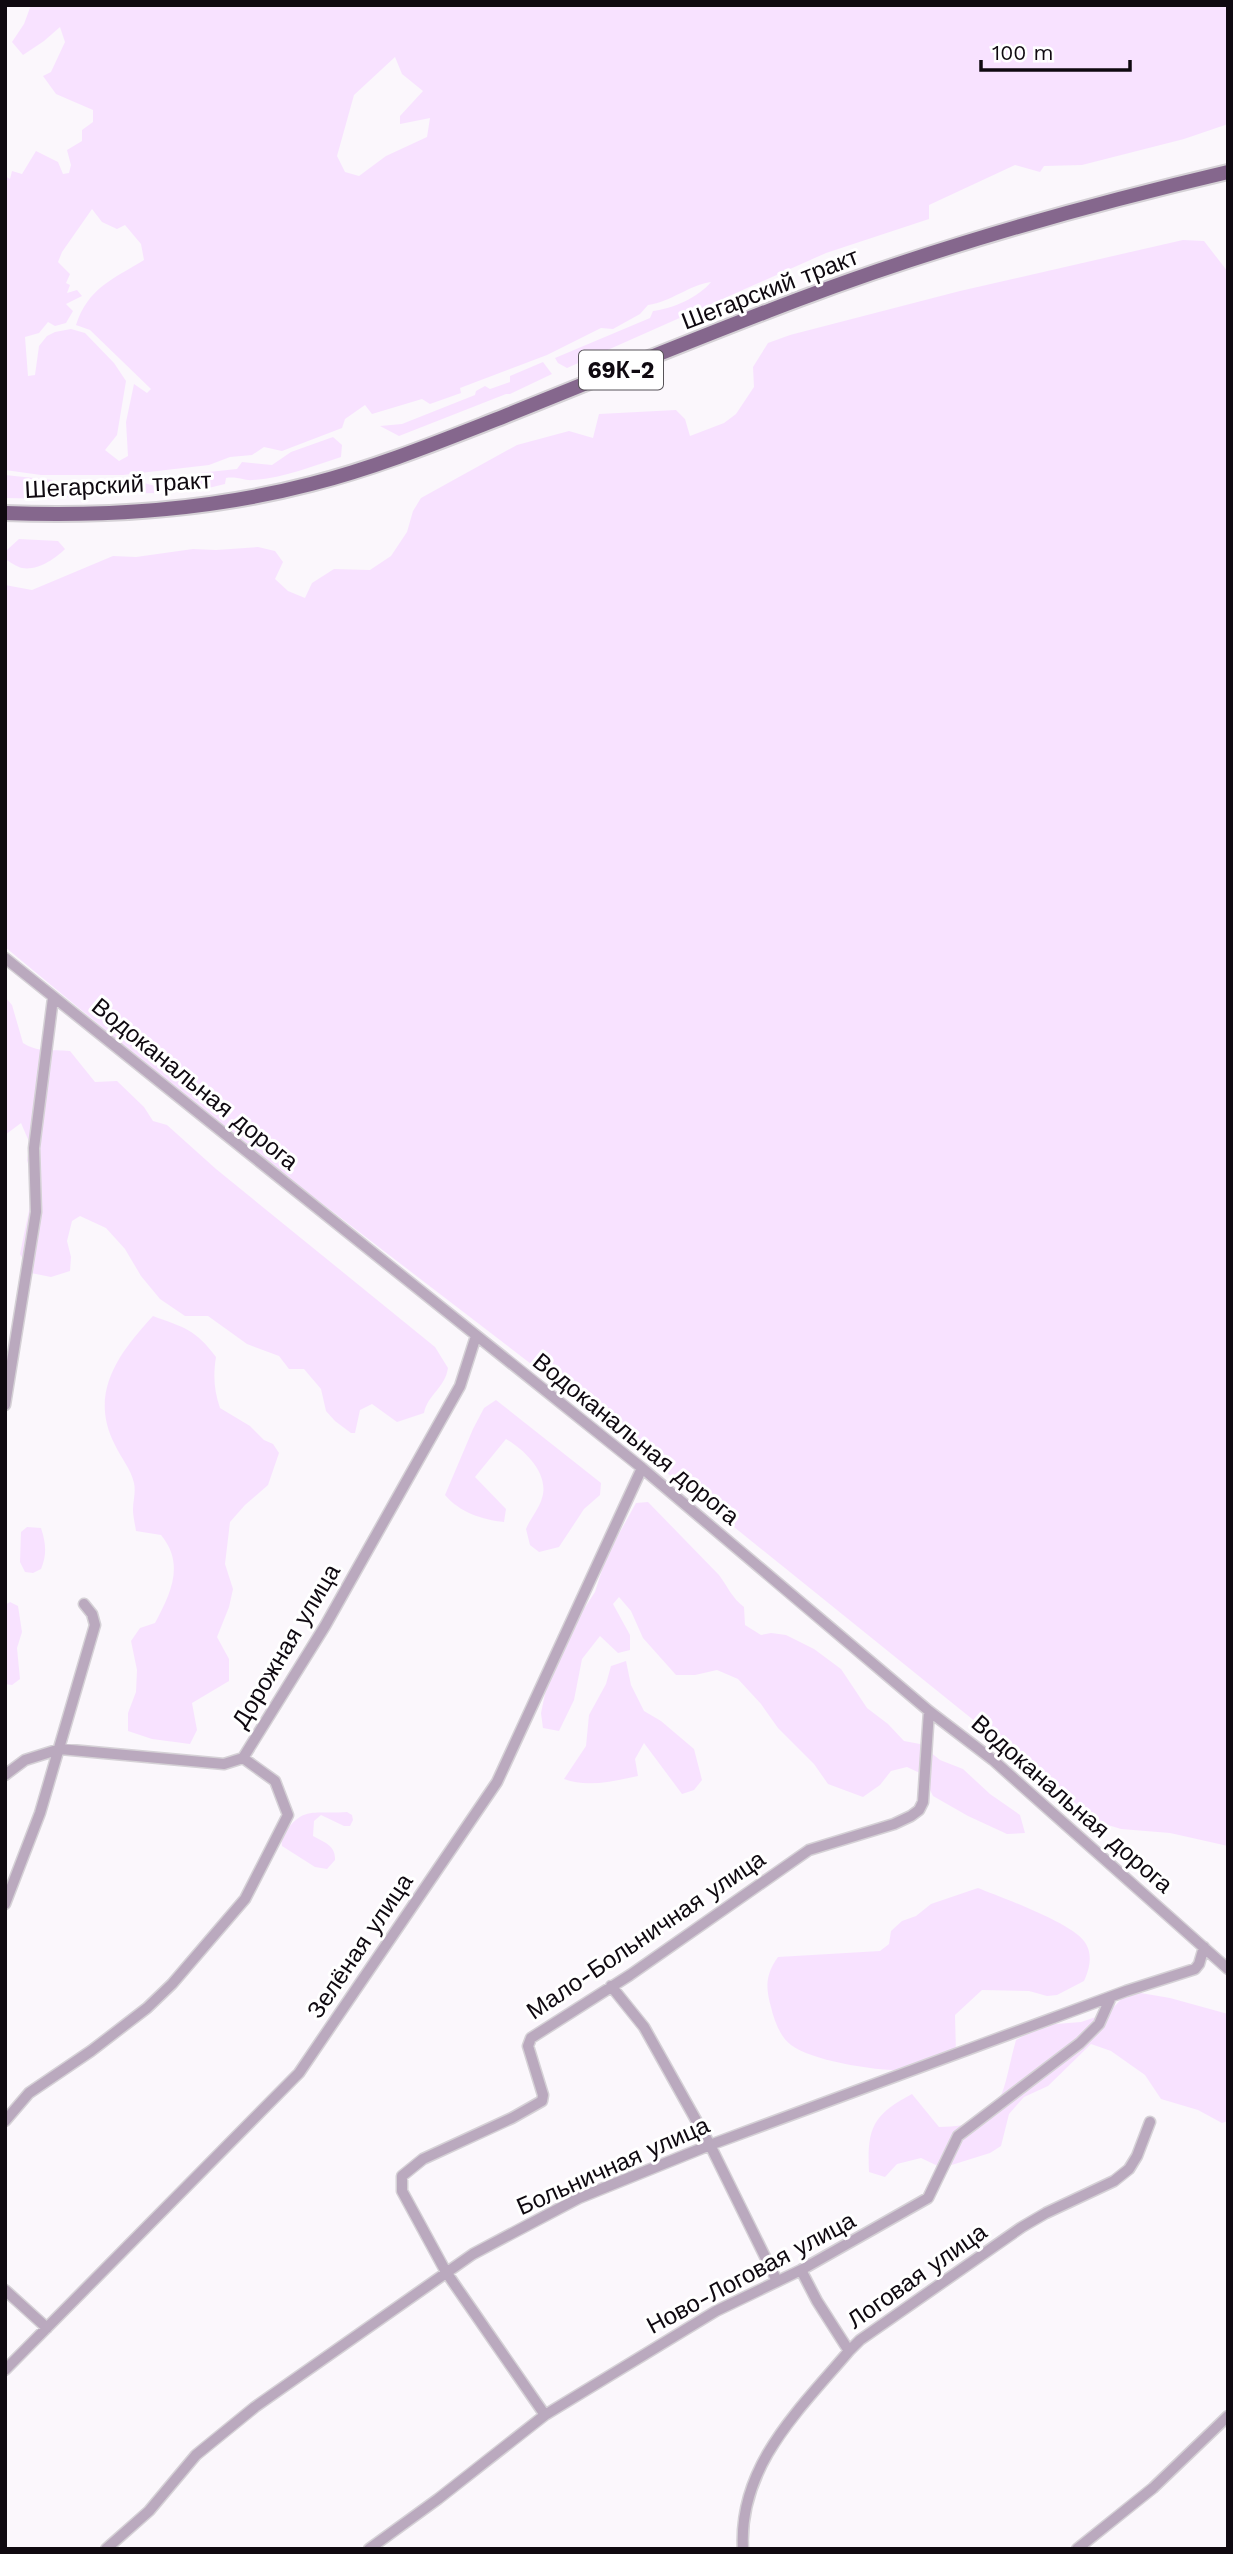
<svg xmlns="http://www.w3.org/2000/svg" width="1233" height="2554" viewBox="0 0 1233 2554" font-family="'Work Sans',sans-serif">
	<rect width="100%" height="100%" fill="#fbf7fc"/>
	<!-- green -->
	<path fill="#f8e2ff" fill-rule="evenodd" d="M 31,5 L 1228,5 L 1228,124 L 1184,139 L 1082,165 L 1044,166 L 1040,172 L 1015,165 L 929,205 L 929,219 L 826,253 L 567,368 L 558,363 L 555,358 L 650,318 L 653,311 C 672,309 699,297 711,282 C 689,285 671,302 648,305 L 640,314 L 613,329 L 601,328 L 547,355 L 460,388 L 461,393 L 430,404 L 422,399 L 372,414 L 365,405 L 345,419 L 342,428 L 282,451 L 264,447 L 252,455 L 230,457 L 209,465 L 123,475 L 41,475 L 5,470 L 5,176 L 10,179 L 12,171 L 22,174 L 36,151 L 58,162 L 63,174 L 69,173 L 71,165 L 67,150 L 82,141 L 82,130 L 93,122 L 93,110 L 56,94 L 43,76 L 51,72 L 65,42 L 60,27 L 44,41 L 23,55 L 12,42 L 24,24 ZM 395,57 L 402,74 L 423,91 L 400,116 L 400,124 L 430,118 L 427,137 L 386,156 L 359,176 L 345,172 L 337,156 L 354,95 ZM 92,209 L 102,222 L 117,229 L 125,225 L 141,244 L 144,260 C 113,279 88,288 76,325 L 90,330 L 151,389 L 147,393 L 134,384 L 126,422 L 128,456 L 119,461 L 105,450 L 117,435 L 126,381 L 114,363 L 85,333 L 71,329 L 55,332 L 47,336 L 39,346 L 35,375 L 28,376 L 25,337 L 39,333 L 48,322 L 55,326 L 66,323 L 73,311 L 66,304 L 82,296 L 77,290 L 67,293 L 70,285 L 66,283 L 70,274 L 58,262 L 62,252 Z
		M 1183,240 L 1204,241 L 1228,272 L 1228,1846 L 1170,1833 L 1121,1829 L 1095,1821 L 1064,1793 L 548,1377 L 225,1129 L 5,947 L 5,585 L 32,590 L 113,556 L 136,557 L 193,549 L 216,550 L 258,547 L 275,551 L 283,562 L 275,579 L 288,591 L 305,598 L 312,583 L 334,569 L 370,570 L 391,556 L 407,532 L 413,511 L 421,498 L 517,445 L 569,431 L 593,438 L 599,414 L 676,410 L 685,419 L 690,436 L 724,423 L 736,414 L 754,387 L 753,367 L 768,343 L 790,335 L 960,291 Z
		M 543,362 L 552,374 L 510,394 L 506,394 L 399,436 L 380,426 L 402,424 L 475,395 L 476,391 L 485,386 L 490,389 L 510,382 L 510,376 Z
		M 333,437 L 342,445 L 341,457 C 313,466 284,478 253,480 C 244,481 238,476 226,478 L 225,484 L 196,491 L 179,487 L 157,493 L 109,494 L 107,486 L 133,480 L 155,486 L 176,478 L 187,481 L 201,478 L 199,473 L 237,469 L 242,462 L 272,465 L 291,452 Z
		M 5,475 L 53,480 L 50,488 L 76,483 L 94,487 L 93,494 L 54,499 L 5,498 Z
		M 19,539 L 58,541 L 65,549 C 55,559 37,571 22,568 C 17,567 10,562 5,559 L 7,550 Z
		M 5,997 L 12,1005 L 23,1043 C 39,1053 52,1049 70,1051 L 95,1082 L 117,1081 L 144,1107 L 153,1121 L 167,1125 L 216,1169 L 435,1347 L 448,1368 C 445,1388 428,1394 424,1413 L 397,1422 L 372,1404 L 360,1410 L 355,1433 L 351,1433 L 335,1421 L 326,1411 L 321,1389 L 304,1369 L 289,1369 L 279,1356 L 247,1344 L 208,1316 L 185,1316 L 160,1299 L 141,1276 L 125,1249 L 106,1228 L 80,1216 L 72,1221 L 67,1241 L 71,1257 L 70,1271 L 51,1277 L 31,1273 L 20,1254 L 34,1186 L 27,1160 L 30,1144 L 21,1123 L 5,1135 Z
		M 153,1316 C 185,1328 195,1329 216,1357 C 213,1376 214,1390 220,1408 L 250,1426 L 264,1440 L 273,1444 L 279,1453 L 268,1485 L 245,1505 L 230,1522 L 225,1564 L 233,1589 L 229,1607 L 217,1637 L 229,1659 L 229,1681 L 192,1703 L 197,1730 L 190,1744 L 152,1739 L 128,1731 L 128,1713 L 136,1692 L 137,1670 L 131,1641 L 140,1628 L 155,1623 C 171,1593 185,1564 161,1535 L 136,1531 C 135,1524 133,1516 133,1510 C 133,1500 136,1493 134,1483 C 131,1469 121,1458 115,1445 C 88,1393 119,1353 153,1316 Z
		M 496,1400 L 601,1483 L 600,1495 L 584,1509 L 559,1547 L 539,1552 L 530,1545 L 526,1529 C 530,1519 539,1509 542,1498 C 550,1474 524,1449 506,1439 L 475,1477 L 506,1509 L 504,1522 C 483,1520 459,1512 445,1495 L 473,1429 L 484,1408 Z
		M 648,1502 L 719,1575 C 728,1587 732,1598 744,1607 L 745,1625 L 761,1635 L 771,1633 L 786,1635 L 814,1649 L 841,1669 L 867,1708 L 888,1724 L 904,1741 L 920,1744 L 940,1760 L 963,1769 L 990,1794 L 1020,1815 L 1025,1833 L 1007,1834 L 968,1816 L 933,1796 L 922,1774 L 907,1767 L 891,1771 L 880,1785 L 863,1797 L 828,1784 L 814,1764 L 778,1728 L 761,1704 L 738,1679 L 717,1670 L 695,1675 L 676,1675 L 643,1638 L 631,1611 L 619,1597 L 613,1604 L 630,1635 L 630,1650 L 618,1653 L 600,1636 L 582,1659 L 574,1700 L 559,1731 L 543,1728 L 541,1713 L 546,1689 L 574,1624 L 595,1592 L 606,1557 L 636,1503 Z
		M 27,1527 L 41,1528 C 46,1543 47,1555 41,1569 L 33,1573 L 25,1572 L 20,1562 L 21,1532 Z
		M 10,1602 L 18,1606 L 22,1632 L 17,1648 L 20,1679 L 12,1685 L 5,1684 L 5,1605 Z
		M 626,1661 L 631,1685 L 644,1711 L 661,1721 L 694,1749 L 702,1780 L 694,1790 L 682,1794 L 644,1743 L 635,1759 L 638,1776 C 614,1781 587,1788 564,1779 L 586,1746 L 589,1715 L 606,1684 L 611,1666 Z
		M 347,1812 L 352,1815 L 353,1820 L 350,1826 L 344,1826 L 321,1815 L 314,1821 L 313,1836 C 323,1842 336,1845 335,1860 L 327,1869 L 315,1867 L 282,1846 L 281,1838 C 303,1804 312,1815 347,1812 Z
		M 978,1888 C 1000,1897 1076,1924 1086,1944 C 1093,1956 1089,1970 1084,1981 L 1057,1995 L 1047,1996 L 1029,1991 L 982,1990 L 955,2015 L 956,2053 C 949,2058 942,2066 934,2068 C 902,2076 817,2064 791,2045 C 780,2037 774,2020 771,2007 C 765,1986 766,1974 778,1957 L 880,1951 L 889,1944 L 891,1931 L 902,1921 L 916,1916 L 931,1904 Z
		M 1129,1991 L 1170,1998 L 1228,2014 L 1228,2121 L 1222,2123 L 1198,2110 L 1161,2099 L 1145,2075 L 1111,2051 L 1091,2044 L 1048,2086 L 1024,2097 L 1009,2114 L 1001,2146 L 990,2153 L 942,2168 L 921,2158 L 897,2164 L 885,2177 L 869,2172 C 867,2129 872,2115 912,2094 L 939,2127 C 1007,2126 1001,2093 1016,2040 L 1043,2025 L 1081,2022 L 1108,2013 Z"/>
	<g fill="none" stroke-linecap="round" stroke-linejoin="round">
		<!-- minor casing -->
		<g stroke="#d5d1d6" stroke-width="13">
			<path id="minor" d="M 5,958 L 642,1468 L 929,1711 L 993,1760 L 1228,1969
				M 5,1405 L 36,1212 L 34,1148 L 53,998
				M 5,1775 L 25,1760 L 60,1749 L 224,1764 L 243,1758 L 325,1626 L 460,1386 L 476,1336
				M 5,1904 L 40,1813 L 95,1625 L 92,1614 L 84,1604
				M 611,1986 L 644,2027 L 710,2145 L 777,2281
				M 5,2121 L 29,2093 L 91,2051 L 147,2008 L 172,1984 L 245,1899 L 288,1815 L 275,1781 L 243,1758
				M 801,2270 L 817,2301 L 849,2351
				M 5,2290 L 47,2328
				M 5,2370 L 299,2073 L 497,1782 L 642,1468
				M 545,2415 L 446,2272 L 402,2191 L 402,2176 L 423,2159 L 512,2118 L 542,2101 L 543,2095 L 528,2046 L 531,2038 L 630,1975 L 809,1850 L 894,1824 L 911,1816 L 919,1810 L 923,1802 L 929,1711
				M 106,2549 L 149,2511 L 196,2455 L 255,2407 L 473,2254 L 579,2198 L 710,2145 L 1126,1991 L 1195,1969 L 1199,1964 L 1204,1947
				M 369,2549 L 438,2499 L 545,2415 L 716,2311 L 801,2270 L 928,2198 L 958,2136 L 1080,2043 L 1099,2024 L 1111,1997
				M 743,2549 C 738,2466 800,2409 849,2351 L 860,2340 L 1022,2227 L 1046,2213 L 1114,2181 L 1129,2169 L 1137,2156 L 1150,2122
				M 1077,2549 L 1153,2488 L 1228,2416"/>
		</g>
		<!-- primary casing -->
		<g stroke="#d5d1d6" stroke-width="18">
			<path id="primary" d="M 5,513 C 108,517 211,510 311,484 C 378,467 441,441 505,416 C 602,377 699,337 797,300 C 937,247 1083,206 1228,172"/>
		</g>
		<!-- minor -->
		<use href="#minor" stroke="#baa9be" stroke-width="10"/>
		<!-- primary -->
		<use href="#primary" stroke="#85678d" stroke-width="14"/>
	</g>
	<g text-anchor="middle" stroke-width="6" stroke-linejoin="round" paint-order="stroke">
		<!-- shield labels -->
		<rect fill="#fff" stroke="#575358" stroke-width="2" x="579" y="350.5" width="84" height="39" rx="5"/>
		<g font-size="23" font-weight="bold" fill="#0f0910">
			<text x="621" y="378">69К-2</text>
		</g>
		<!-- street labels -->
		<g font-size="24" fill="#0f0910" stroke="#fff">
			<text transform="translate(770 289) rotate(-21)" y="8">Шегарский тракт</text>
			<text transform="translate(118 485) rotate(-3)" y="8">Шегарский тракт</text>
			<text transform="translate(195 1084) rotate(39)" y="8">Водоканальная дорога</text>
			<text transform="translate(636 1439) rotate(39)" y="8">Водоканальная дорога</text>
			<text transform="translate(286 1646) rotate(-59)" y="8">Дорожная улица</text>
			<text transform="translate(1072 1804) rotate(41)" y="8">Водоканальная дорога</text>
			<text transform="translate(646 1935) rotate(-34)" y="8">Мало-Больничная улица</text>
			<text transform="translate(360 1946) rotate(-56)" y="8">Зелёная улица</text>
			<text transform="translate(613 2166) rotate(-24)" y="8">Больничная улица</text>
			<text transform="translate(751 2273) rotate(-28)" y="8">Ново-Логовая улица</text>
			<text transform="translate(917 2276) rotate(-35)" y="8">Логовая улица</text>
		</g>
	</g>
	<!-- border -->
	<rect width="1233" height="2554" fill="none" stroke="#0f0910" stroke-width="14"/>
	<!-- scale -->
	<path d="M981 60v10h149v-10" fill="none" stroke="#0f0910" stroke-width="3.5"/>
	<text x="992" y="60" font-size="21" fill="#0f0910" stroke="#ffffff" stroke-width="5" paint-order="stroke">100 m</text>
</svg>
